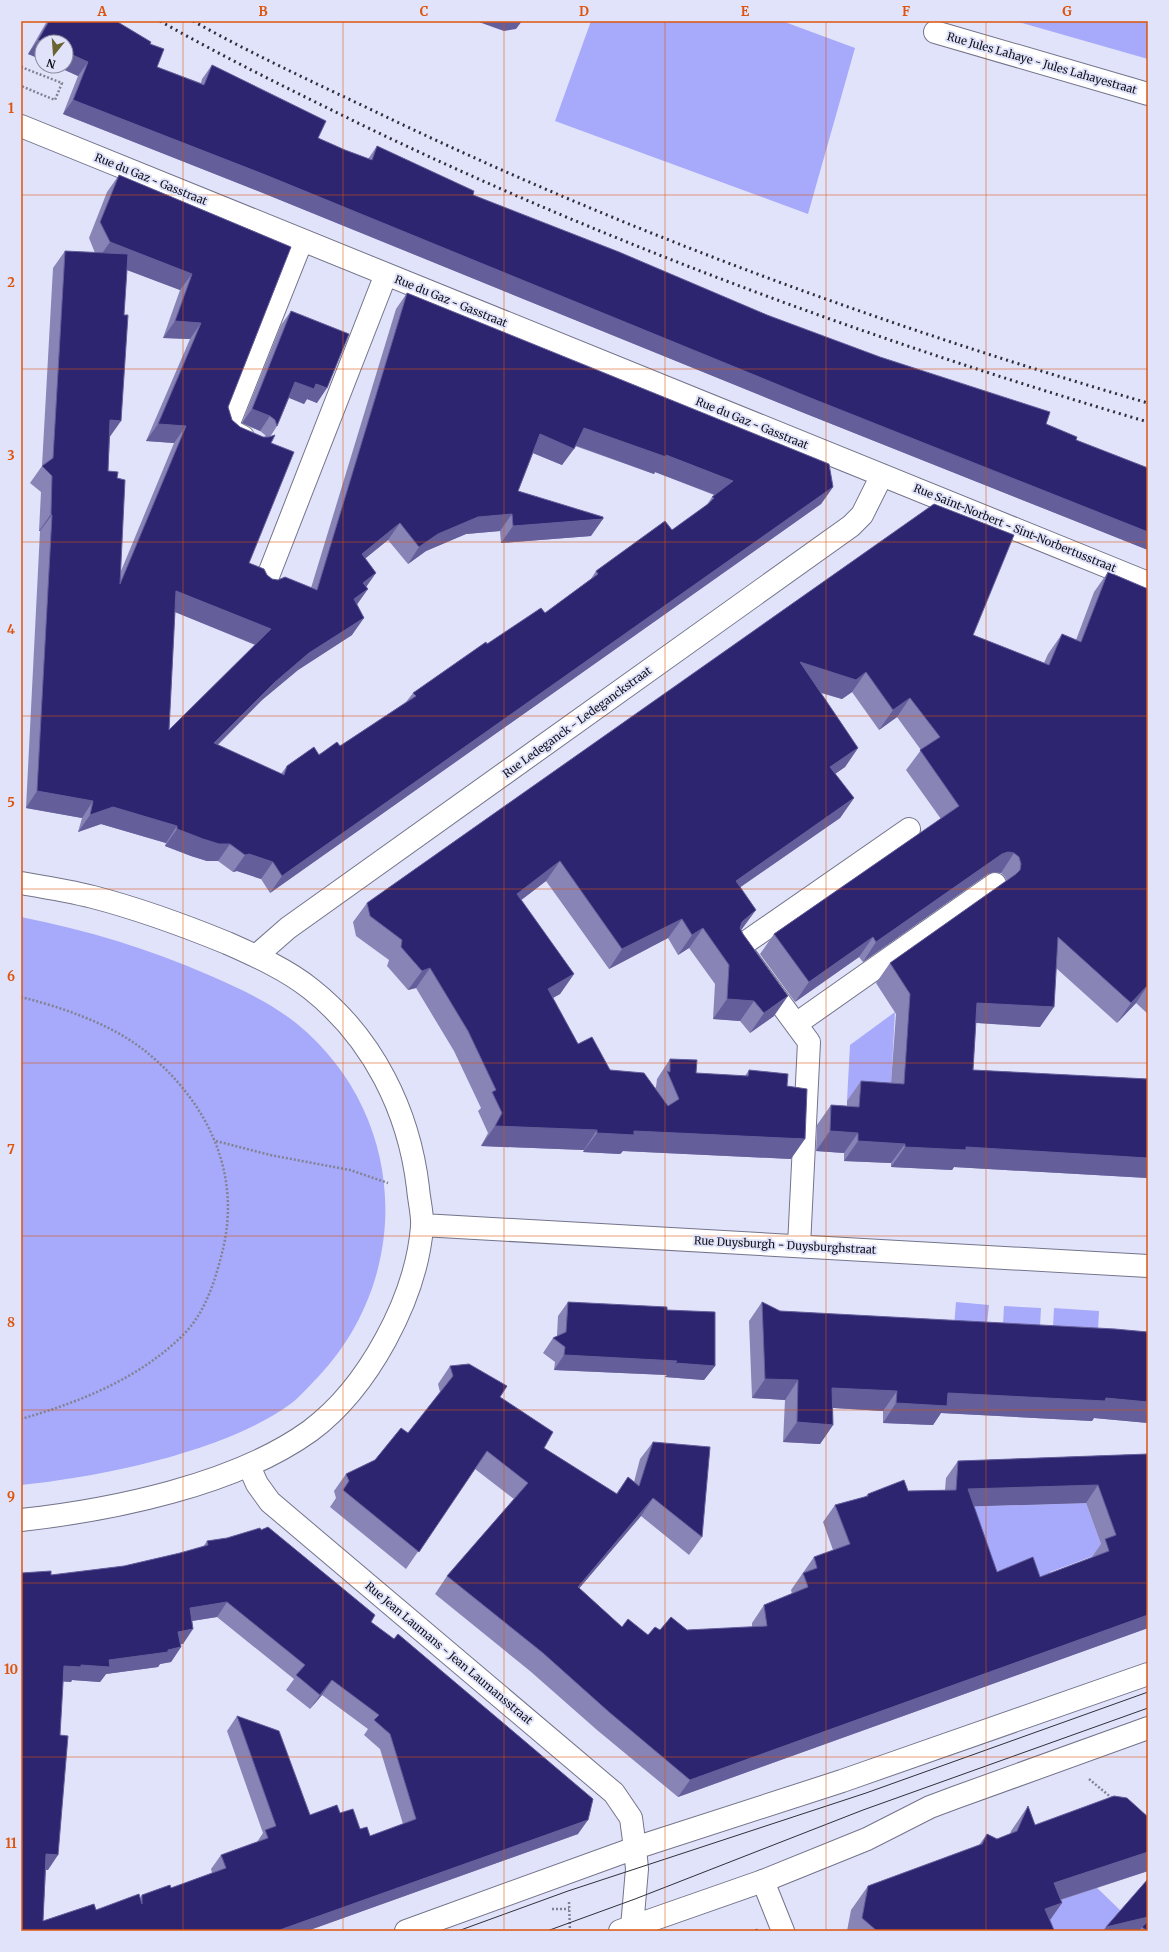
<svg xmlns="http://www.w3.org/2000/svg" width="1169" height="1952" viewBox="0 0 1169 1952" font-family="Merriweather,serif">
	<rect width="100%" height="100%" fill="#e1e3fb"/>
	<!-- green -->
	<path fill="#a7a9fa" d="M 591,21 L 782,21 L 855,48 L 808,214 L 555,121 Z
		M 1015,21 L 1148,21 L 1148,59 Z
		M 21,917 C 87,930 150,949 211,976 C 241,989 271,1003 296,1023 C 407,1113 415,1274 318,1377 C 309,1386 299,1398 289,1405 C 224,1452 100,1477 21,1485 Z
		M 895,1012 L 890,1104 L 847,1101 L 850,1045 Z
		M 956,1302 L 989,1305 L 985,1342 L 953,1340 Z
		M 1004,1306 L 1041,1308 L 1039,1345 L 1002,1343 Z
		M 1054,1308 L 1099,1311 L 1097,1348 L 1052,1346 Z
		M 1086,1503 L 1104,1552 L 1050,1572 L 1054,1585 L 985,1589 L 956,1507 Z
		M 1093,1884 L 1122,1912 L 1121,1931 L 1046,1931 L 1037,1907 L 1066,1898 Z"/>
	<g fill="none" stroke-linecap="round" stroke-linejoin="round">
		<!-- minor casing -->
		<g stroke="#73748a" stroke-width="24">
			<path id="minor" d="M 935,32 L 1148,94
				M 21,126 L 1148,583
				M 243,437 L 230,430 L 229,423 L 302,240
				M 265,584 L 386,274
				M 21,883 C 45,887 70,891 93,897 C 139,909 183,925 227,943 C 256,956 286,969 311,989 C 373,1038 409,1111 418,1188 C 419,1201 423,1215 422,1227 C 416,1299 368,1388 310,1431 C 235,1485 112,1510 21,1520
				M 256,956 L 288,928 L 851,526 L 862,515 L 882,475
				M 796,1024 L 995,884
				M 422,1225 L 1148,1266
				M 799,1246 L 809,1042 L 739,947 L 909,829
				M 249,1466 L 257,1484 L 270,1502 L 614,1793 L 631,1818 L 635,1848
				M 763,1881 L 783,1931"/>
		</g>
		<!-- major casing -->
		<g stroke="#73748a" stroke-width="24">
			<path id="major" d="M 632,1927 L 637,1869 L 635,1848
				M 406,1931 L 635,1848 L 842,1781 L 1148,1674
				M 620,1931 L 763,1881 L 867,1839 L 930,1807 L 954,1798 L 1148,1728"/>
		</g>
		<!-- path -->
		<path stroke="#818393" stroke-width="2.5" stroke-dasharray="2 2" stroke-linecap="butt" d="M 21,67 L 62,83 L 55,100 L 21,86
			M 21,997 C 64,1008 115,1025 150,1055 C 208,1104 241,1173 223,1249 C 216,1278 206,1311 185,1333 C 141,1378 80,1402 21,1419
			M 216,1141 L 270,1155 L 350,1170 L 388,1183
			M 1089,1779 L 1113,1799
			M 569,1902 L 570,1931
			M 552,1909 L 569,1909"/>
		<!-- minor -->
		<use href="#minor" stroke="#fff" stroke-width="22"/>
		<!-- major -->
		<use href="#major" stroke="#fff" stroke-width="22"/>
		<!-- tram -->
		<path stroke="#2f303b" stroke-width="1" d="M 458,1931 L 568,1891 L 866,1793 L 1148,1692
			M 547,1931 L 635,1899 L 863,1810 L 1148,1708"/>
		<!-- rail -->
		<path stroke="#2f303b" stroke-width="3" stroke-dasharray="2 4" stroke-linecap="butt" d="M 160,21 C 225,58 293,91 360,124 C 615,247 877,342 1148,422
			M 193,21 C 252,54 313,82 374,111 C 623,231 883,326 1148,403"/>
	</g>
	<!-- wall -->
	<path fill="#8884b6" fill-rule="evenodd" d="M 47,21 L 116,21 L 150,44 L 157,67 L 201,83 L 202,79 L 212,65 L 318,138 L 345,150 L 368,159 L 377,146 L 473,195 L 767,315 L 1046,424 L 1076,440 L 1148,468 L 1148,550 L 799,411 L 258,191 L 63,114 L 78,76 L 56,66 L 66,66 L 28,54 Z
		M 119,175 L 291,247 L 228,407 L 232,420 L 240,427 L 263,437 L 266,437 L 265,435 L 260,431 L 242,423 L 281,325 L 291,311 L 317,403 L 307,399 L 304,404 L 289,398 L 277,426 L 270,437 L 271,443 L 249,563 L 272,579 L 311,588 L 396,309 L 407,293 L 833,487 L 821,504 L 270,893 L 261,879 L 237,871 L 233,872 L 218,861 L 207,861 L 191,856 L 165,846 L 166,843 L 101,824 L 78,832 L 82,818 L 26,808 L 40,531 L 39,531 L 41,492 L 30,483 L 42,466 L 53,268 L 65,251 L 95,253 L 89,238 L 107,192 ZM 127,270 L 180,290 L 163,338 L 190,339 L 146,441 L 174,443 L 121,571 L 117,478 L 108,471 L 110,437 ZM 575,446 L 654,474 L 655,472 L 714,495 L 712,497 L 706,506 L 672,530 L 596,571 L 591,579 L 545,613 L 487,644 L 413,693 L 406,702 L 340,746 L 287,766 L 281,774 L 218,745 L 262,700 L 298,670 L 352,635 L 357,604 L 366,587 L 365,558 L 388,540 L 408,564 L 426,551 L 466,534 L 500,531 L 501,543 L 591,536 L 518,491 L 533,453 L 562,465 ZM 175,612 L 255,645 L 169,730 Z
		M 934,504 L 973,635 L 1044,663 L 1048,654 L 1062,634 L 1076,640 L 1094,592 L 1108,572 L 1148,589 L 1148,1014 L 1136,1003 L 1117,1023 L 1056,968 L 1040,1027 L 976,1023 L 973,1070 L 1148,1079 L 1148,1178 L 954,1167 L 952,1170 L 891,1167 L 891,1163 L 844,1161 L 844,1153 L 816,1151 L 817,1125 L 831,1105 L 847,1106 L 847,1101 L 861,1081 L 891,1083 L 896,1014 L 876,983 L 890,963 L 1007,881 L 1005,877 L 1001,873 L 994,872 L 988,874 L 863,962 L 859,957 L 795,1002 L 760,954 L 774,934 L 941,819 L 906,770 L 921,750 L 897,717 L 879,730 L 852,692 L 842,699 L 821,693 L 858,748 L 845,767 L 835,774 L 854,798 L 840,818 L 740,887 L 742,929 L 741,930 L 774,1016 L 750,1033 L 740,1021 L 713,1019 L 715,984 L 689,948 L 678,955 L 668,938 L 609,969 L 546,881 L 521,900 L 574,974 L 560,994 L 553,998 L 578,1044 L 610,1070 L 655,1088 L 656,1087 L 657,1079 L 670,1059 L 696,1073 L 745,1076 L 749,1070 L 787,1086 L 791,1159 L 623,1151 L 620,1154 L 583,1152 L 584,1150 L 481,1146 L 488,1133 L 478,1111 L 481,1108 L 454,1051 L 416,988 L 408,990 L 387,966 L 389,960 L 356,936 L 353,922 L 367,903 Z
		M 568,1302 L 667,1310 L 715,1366 L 704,1380 L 665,1377 L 667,1375 L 554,1370 L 555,1362 L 543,1353 L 553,1338 L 557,1336 L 558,1316 Z
		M 762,1302 L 780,1311 L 1148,1332 L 1148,1423 L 1094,1418 L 1092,1421 L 941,1413 L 933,1425 L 883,1423 L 883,1411 L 833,1408 L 833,1425 L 820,1444 L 783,1442 L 785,1400 L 752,1398 L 749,1321 Z
		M 450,1366 L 500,1397 L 544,1448 L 616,1494 L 628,1477 L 634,1482 L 640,1459 L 653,1442 L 702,1537 L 689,1555 L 641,1516 L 579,1588 L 622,1627 L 648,1635 L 660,1630 L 687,1630 L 752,1627 L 752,1623 L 764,1605 L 792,1594 L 791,1590 L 814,1557 L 833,1550 L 823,1522 L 835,1505 L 865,1497 L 868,1494 L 945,1490 L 946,1478 L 958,1461 L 1148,1454 L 1148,1628 L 678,1797 L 597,1730 L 530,1671 L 435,1594 L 447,1576 L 514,1499 L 475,1469 L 406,1569 L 330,1507 L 336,1498 L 334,1491 L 346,1474 L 375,1460 L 408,1433 L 440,1392 L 438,1384 ZM 1086,1503 L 1101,1544 L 1092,1557 L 1093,1557 L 1040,1577 L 997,1572 L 974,1506 Z
		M 261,1530 L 371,1622 L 578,1834 L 307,1931 L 21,1931 L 51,1575 L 124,1566 L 180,1553 L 203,1547 L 207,1541 L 227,1538 ZM 217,1617 L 294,1679 L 286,1690 L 310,1709 L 322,1695 L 368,1729 L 364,1735 L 380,1749 L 403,1824 L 370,1836 L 360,1829 L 340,1813 L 310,1815 L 237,1716 L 227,1731 L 263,1833 L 257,1842 L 221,1855 L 211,1869 L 212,1873 L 171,1888 L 142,1895 L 140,1898 L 96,1910 L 43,1921 L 46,1870 L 48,1870 L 63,1681 L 71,1682 L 72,1680 L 100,1682 L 106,1674 L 158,1667 L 160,1664 L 171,1662 L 181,1647 L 180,1644 L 183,1644 L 192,1621 Z
		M 1028,1806 L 1035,1825 L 1148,1817 L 1148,1871 L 1061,1900 L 1062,1903 L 1050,1920 L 1054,1930 L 1053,1931 L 847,1931 L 851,1910 L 868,1886 L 979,1845 L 987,1834 L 997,1839 L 1010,1834 L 1011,1831 Z
		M 1148,1879 L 1148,1931 L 1103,1931 Z"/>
	<!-- shaded-wall -->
	<path fill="#645e9a" d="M 476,21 L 522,21 L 516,29 L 504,31 Z
		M 38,40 L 42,42 L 42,60 L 28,54 Z
		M 66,52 L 88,62 L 78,76 L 56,66 L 66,66 Z
		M 73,100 L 268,176 L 1148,532 L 1148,550 L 799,411 L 258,191 L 63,114 Z
		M 110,242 L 192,274 L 180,290 L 98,259 Z
		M 175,321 L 201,323 L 190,339 L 163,338 Z
		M 295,382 L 316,384 L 327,388 L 317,403 L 307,399 L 304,404 L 285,396 Z
		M 252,409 L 270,416 L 260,431 L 242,423 Z
		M 110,420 L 121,421 L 109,438 Z
		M 158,424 L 186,426 L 174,443 L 146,441 Z
		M 584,428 L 666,455 L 733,481 L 721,497 L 655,472 L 654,474 L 572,444 Z
		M 540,434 L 574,449 L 562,465 L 528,451 Z
		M 833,487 L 821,504 L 270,893 L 282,876 Z
		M 51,514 L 52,515 L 40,531 L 39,531 Z
		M 512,514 L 500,531 L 466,534 L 426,551 L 408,564 L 419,547 L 438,534 L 478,517 Z
		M 603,519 L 591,536 L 501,543 L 513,526 Z
		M 400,523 L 388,540 L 350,571 L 362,554 Z
		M 376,573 L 364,590 L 363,583 Z
		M 368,589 L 356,606 L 354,599 Z
		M 176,591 L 271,629 L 259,646 L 165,608 Z
		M 364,618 L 352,635 L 298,670 L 262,700 L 202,760 L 214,743 L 274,683 L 309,653 Z
		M 800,662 L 866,672 L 852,692 L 842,699 L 786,682 Z
		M 910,698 L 897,717 L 879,730 L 893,710 Z
		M 858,748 L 845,767 L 816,787 L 830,767 Z
		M 37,791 L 93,801 L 82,818 L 26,808 Z
		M 854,798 L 840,818 L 722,900 L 736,881 Z
		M 113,807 L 177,826 L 166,843 L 101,824 L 78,832 L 90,815 Z
		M 177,829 L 230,844 L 218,861 L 207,861 L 191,856 L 165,846 Z
		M 1008,852 L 1014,853 L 1001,873 L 994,872 L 988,874 L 863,962 L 876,942 L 1002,854 Z
		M 249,854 L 273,862 L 261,879 L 237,871 L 233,872 L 245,855 Z
		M 560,861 L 546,881 L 503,914 L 517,894 Z
		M 756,910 L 742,929 L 728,941 L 742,922 Z
		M 682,919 L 668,938 L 609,969 L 622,949 Z
		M 703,928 L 689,948 L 678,955 L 692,935 Z
		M 873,937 L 859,957 L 795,1002 L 809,982 Z
		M 430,968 L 416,988 L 408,990 L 422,971 Z
		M 574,974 L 560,994 L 534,1008 L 548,989 Z
		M 1148,985 L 1136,1003 L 1117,1023 L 1131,1003 Z
		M 788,996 L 774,1016 L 750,1033 L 764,1013 Z
		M 727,999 L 754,1001 L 740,1021 L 713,1019 Z
		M 977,1003 L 1054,1007 L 1040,1027 L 963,1022 Z
		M 495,1126 L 597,1130 L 584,1150 L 481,1146 Z
		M 634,1131 L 805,1139 L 791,1159 L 623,1151 L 620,1154 L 583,1152 L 597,1133 Z
		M 830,1131 L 858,1133 L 844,1153 L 816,1151 Z
		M 858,1141 L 905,1144 L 891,1163 L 844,1161 Z
		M 905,1147 L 966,1147 L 1148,1158 L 1148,1178 L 954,1167 L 952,1170 L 891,1167 Z
		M 564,1355 L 677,1361 L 715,1366 L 704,1380 L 665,1377 L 667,1375 L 554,1370 Z
		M 765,1379 L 798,1380 L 785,1400 L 752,1398 Z
		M 832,1388 L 897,1391 L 883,1411 L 818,1407 Z
		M 948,1393 L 1106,1398 L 1148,1402 L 1148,1423 L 1094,1418 L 1092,1421 L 941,1413 L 933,1425 L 883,1423 L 896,1403 Z
		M 797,1422 L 833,1425 L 820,1444 L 783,1442 Z
		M 1098,1485 L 1086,1503 L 956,1507 L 968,1489 Z
		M 653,1498 L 641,1516 L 565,1605 L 578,1587 Z
		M 227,1602 L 217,1617 L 179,1623 L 190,1608 Z
		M 1148,1615 L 1148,1628 L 678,1797 L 690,1780 Z
		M 193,1629 L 183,1644 L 168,1646 L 178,1632 Z
		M 181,1647 L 171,1662 L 160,1664 L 158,1667 L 106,1674 L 100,1682 L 72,1680 L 71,1682 L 54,1681 L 64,1666 L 81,1665 Z
		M 332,1680 L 322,1695 L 310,1709 L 320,1695 Z
		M 588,1820 L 578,1834 L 307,1931 L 277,1931 Z
		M 1148,1852 L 1148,1871 L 1037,1907 L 1054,1883 Z
		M 46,1854 L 58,1855 L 48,1870 L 36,1869 Z
		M 1062,1903 L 1045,1927 L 1045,1909 Z
		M 1148,1917 L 1148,1922 L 1142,1927 L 1139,1931 L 1103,1931 L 1106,1927 Z"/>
	<!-- building -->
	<path fill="#2e2571" stroke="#645e9a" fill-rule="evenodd" d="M 49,21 L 116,21 L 151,42 L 150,44 L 164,49 L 157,67 L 204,85 L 212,65 L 326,121 L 318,138 L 345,150 L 372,160 L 377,146 L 474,191 L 473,195 L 619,252 L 767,315 L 880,357 L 1050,412 L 1046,424 L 1077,437 L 1076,440 L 1148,468 L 1148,532 L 808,397 L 268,176 L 73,100 L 88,62 L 66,52 L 66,42 L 42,42 L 38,40 Z
		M 119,175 L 291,247 L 228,407 L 232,420 L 240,427 L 263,437 L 269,437 L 275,435 L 271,443 L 294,452 L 249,563 L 264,569 L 267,575 L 272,579 L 278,580 L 285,577 L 317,590 L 407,293 L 829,464 L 833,487 L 282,876 L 273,862 L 249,854 L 245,855 L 230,844 L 219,844 L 203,839 L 177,829 L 177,826 L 113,807 L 90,815 L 93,801 L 37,791 L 52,515 L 51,514 L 52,476 L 42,466 L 53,458 L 65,251 L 128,254 L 124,315 L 128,315 L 121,421 L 110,420 L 108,471 L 118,472 L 117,478 L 125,480 L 120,584 L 186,426 L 158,424 L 201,323 L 175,321 L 192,274 L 110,242 L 100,222 ZM 584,428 L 666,457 L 666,455 L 733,481 L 712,497 L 714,498 L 708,504 L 672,530 L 665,521 L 596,571 L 598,574 L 545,613 L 541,608 L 487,644 L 486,642 L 413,693 L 416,696 L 340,746 L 337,742 L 319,755 L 314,747 L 287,766 L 284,775 L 214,743 L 274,683 L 309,653 L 364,618 L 354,599 L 368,589 L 363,583 L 376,573 L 362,554 L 400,523 L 419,547 L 438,534 L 478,517 L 512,514 L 513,526 L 603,519 L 603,517 L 518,491 L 540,434 L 574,449 ZM 176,591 L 271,629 L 169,730 Z
		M 291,311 L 349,334 L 327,388 L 316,384 L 314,389 L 295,382 L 277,426 L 275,420 L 270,416 L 252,409 Z
		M 934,504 L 1014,535 L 973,635 L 1049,665 L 1062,634 L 1081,642 L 1108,572 L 1148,589 L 1148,985 L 1131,1003 L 1058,937 L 1054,1007 L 977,1003 L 973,1070 L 1148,1079 L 1148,1158 L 966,1147 L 966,1150 L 905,1147 L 905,1144 L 858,1141 L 858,1133 L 830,1131 L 831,1105 L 859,1107 L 861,1081 L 904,1084 L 910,994 L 890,963 L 1016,874 L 1020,870 L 1021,864 L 1019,857 L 1014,853 L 1008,852 L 1002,854 L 876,942 L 873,937 L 809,982 L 774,934 L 959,806 L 920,750 L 940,737 L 910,698 L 893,710 L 866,672 L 856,680 L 800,662 L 858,748 L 830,767 L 854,798 L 736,881 L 756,910 L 742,922 L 740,928 L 743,934 L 788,996 L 764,1013 L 754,1001 L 727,999 L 729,965 L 703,928 L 692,935 L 682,919 L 622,949 L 560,861 L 517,894 L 574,974 L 548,989 L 578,1044 L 592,1037 L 610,1070 L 644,1073 L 668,1106 L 679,1099 L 667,1071 L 670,1072 L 670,1059 L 697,1060 L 696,1073 L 748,1076 L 749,1070 L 788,1074 L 787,1086 L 807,1089 L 805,1139 L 634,1131 L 634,1135 L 597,1133 L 597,1130 L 495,1126 L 502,1113 L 492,1092 L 496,1090 L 468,1031 L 430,968 L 422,971 L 401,947 L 402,940 L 370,916 L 367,903 Z
		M 568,1302 L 667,1307 L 667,1310 L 715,1312 L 715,1366 L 675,1363 L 677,1361 L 564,1355 L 565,1347 L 553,1338 L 566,1332 Z
		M 762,1302 L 780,1311 L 1115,1329 L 1148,1332 L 1148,1402 L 1106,1398 L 1105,1401 L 948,1393 L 947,1406 L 896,1403 L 897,1391 L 832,1388 L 833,1425 L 797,1422 L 798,1380 L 765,1379 Z
		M 469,1364 L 507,1386 L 500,1397 L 553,1432 L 544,1448 L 617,1494 L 628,1477 L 639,1486 L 653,1442 L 710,1447 L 702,1537 L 653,1498 L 578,1587 L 622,1627 L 628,1619 L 648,1635 L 655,1627 L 660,1630 L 671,1617 L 687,1630 L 767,1626 L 764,1605 L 808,1587 L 803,1573 L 817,1568 L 814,1557 L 850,1544 L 835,1505 L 868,1496 L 868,1494 L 904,1480 L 908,1491 L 956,1490 L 958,1461 L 1148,1454 L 1148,1615 L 690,1780 L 609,1712 L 543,1653 L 447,1576 L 528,1483 L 487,1451 L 419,1552 L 343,1490 L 349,1481 L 346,1474 L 375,1460 L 401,1428 L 408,1433 L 453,1376 L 450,1366 ZM 1098,1485 L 1116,1535 L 1105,1539 L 1109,1551 L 1040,1577 L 1033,1557 L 997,1572 L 968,1489 Z
		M 268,1527 L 375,1615 L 371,1622 L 394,1639 L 398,1634 L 593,1799 L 588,1820 L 277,1931 L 21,1931 L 21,1573 L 51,1571 L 51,1575 L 124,1566 L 180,1553 L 208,1545 L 207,1541 L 227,1538 L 260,1528 L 261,1530 ZM 227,1602 L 305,1665 L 296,1675 L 320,1695 L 332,1680 L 379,1715 L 374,1720 L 390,1734 L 416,1819 L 370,1836 L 367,1827 L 360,1829 L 353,1809 L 340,1813 L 337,1805 L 310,1815 L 279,1731 L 237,1716 L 276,1826 L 265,1830 L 268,1838 L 221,1855 L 226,1868 L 171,1888 L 170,1885 L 142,1895 L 142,1904 L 139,1894 L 96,1910 L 94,1904 L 43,1921 L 46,1854 L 58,1855 L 68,1736 L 60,1735 L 64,1666 L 81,1667 L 81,1665 L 110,1667 L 109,1660 L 168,1652 L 168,1650 L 181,1647 L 178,1632 L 193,1629 L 190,1608 Z
		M 1114,1796 L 1127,1798 L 1148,1817 L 1148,1852 L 1054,1883 L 1062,1903 L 1045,1909 L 1054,1930 L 1051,1931 L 877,1931 L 862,1918 L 868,1886 L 982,1844 L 987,1834 L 997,1839 L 1017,1831 L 1028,1806 L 1035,1825 Z
		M 1148,1879 L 1148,1917 L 1106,1927 Z
		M 1148,1921 L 1148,1931 L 1147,1931 L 1142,1927 Z
		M 757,1929 L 759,1931 L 753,1931 Z"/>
	<!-- grid -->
	<path fill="none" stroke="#dd550d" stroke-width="1" stroke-opacity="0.55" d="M 183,21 L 183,1931M 343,21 L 343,1931M 504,21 L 504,1931M 665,21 L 665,1931M 826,21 L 826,1931M 986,21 L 986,1931M 21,195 L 1148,195M 21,369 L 1148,369M 21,542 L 1148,542M 21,716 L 1148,716M 21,889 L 1148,889M 21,1063 L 1148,1063M 21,1236 L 1148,1236M 21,1410 L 1148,1410M 21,1583 L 1148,1583M 21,1757 L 1148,1757"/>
	<g text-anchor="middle" stroke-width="4" stroke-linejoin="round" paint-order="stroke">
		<!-- street labels -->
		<g font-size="11" fill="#0f1018" stroke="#e1e3fb">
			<text transform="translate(1042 63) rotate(16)" y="4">Rue Jules Lahaye - Jules Lahayestraat</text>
			<text transform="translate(151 179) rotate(22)" y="4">Rue du Gaz - Gasstraat</text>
			<text transform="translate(451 301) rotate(22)" y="4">Rue du Gaz - Gasstraat</text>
			<text transform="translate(752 423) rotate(22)" y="4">Rue du Gaz - Gasstraat</text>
			<text transform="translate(1015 528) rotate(22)" y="4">Rue Saint-Norbert - Sint-Norbertusstraat</text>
			<text transform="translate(577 722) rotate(-36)" y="4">Rue Ledeganck - Ledeganckstraat</text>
			<text transform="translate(785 1245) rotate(3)" y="4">Rue Duysburgh - Duysburghstraat</text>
			<text transform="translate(449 1653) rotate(40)" y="4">Rue Jean Laumans - Jean Laumansstraat</text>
		</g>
	</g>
	<!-- border -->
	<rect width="1169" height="1952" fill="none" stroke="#e1e3fb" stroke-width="44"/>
	<!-- north arrow -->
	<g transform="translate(54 54) rotate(197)"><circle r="19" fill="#e1e3fb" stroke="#8d8fa0"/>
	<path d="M0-3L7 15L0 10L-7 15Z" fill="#6a6430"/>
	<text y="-6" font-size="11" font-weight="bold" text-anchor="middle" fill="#0f1018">N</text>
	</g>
	<rect x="22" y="22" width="1125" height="1908" fill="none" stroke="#dd550d" stroke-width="1.5"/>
	<g font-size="13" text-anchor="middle" font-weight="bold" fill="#dd550d">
		<text x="102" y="16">A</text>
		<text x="263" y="16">B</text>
		<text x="424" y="16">C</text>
		<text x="584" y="16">D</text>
		<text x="745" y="16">E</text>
		<text x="906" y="16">F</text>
		<text x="1067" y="16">G</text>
		<text x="11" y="113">1</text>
		<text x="11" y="287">2</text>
		<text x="11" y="460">3</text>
		<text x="11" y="634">4</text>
		<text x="11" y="807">5</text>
		<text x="11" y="981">6</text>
		<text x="11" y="1154">7</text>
		<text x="11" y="1327">8</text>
		<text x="11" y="1501">9</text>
		<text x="11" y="1674">10</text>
		<text x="11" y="1848">11</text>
	</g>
</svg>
